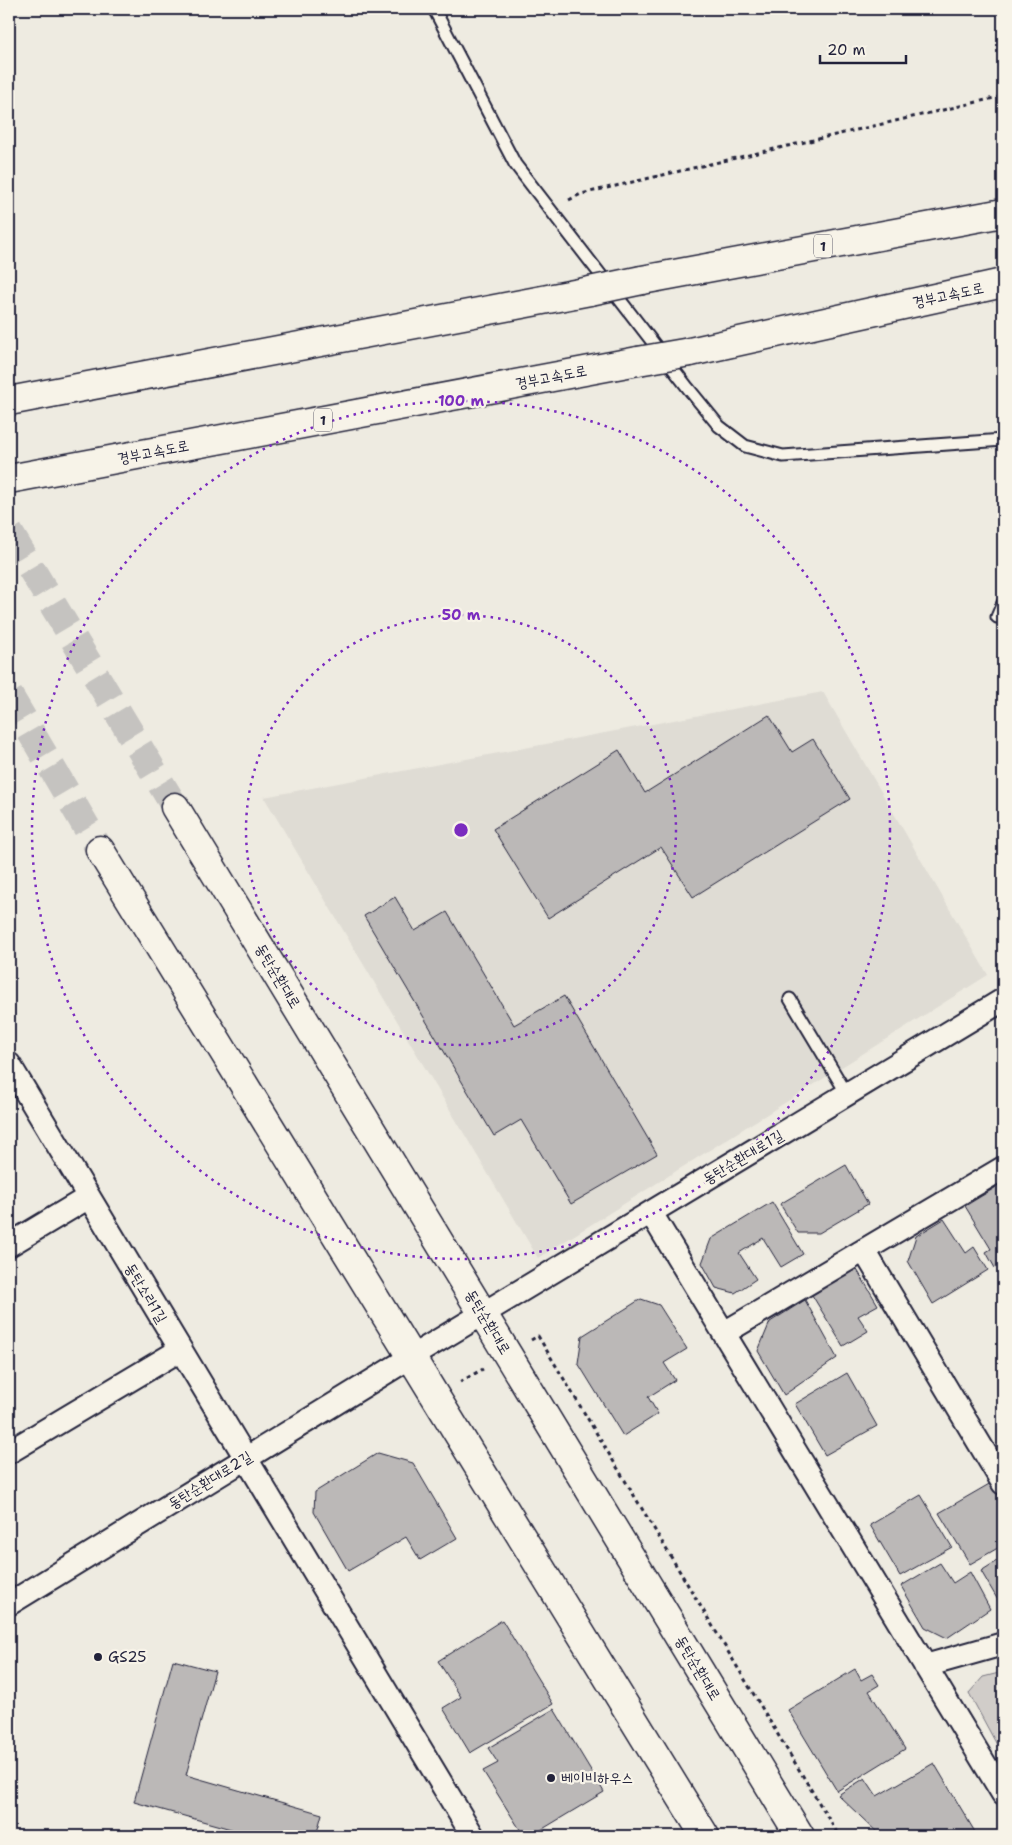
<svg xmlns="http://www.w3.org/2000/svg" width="1012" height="1845" viewBox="0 0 1012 1845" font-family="'Shantell Sans','Poor Story',sans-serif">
	<rect width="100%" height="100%" fill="#eeebe1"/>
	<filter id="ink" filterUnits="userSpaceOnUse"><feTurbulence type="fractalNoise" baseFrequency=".02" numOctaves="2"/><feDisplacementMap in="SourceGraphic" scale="10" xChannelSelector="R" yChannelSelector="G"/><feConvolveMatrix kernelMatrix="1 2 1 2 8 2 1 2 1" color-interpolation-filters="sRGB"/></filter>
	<g filter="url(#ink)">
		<!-- built -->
		<path fill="#dfdcd4" d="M 823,692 L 988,975 L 538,1258 L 264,797 Z"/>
		<!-- green -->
		<path fill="#d1cdc9" stroke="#7a7882" d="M 1003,1672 L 1003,1756 L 969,1693 L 983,1677 Z"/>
		<!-- building -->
		<path fill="#bbb8b7" stroke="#22223b" d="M 769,715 L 792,752 L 813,739 L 850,799 L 693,897 L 661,847 L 548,918 L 493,829 L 619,750 L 645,793 Z
			M 395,897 L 415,931 L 447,912 L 514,1025 L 564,996 L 657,1154 L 571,1204 L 521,1120 L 494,1136 L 364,916 Z
			M 846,1165 L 868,1204 L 819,1233 L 798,1233 L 780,1204 Z
			M 1003,1183 L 1003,1263 L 995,1268 L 986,1252 L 991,1249 L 965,1206 Z
			M 772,1202 L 803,1254 L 781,1267 L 763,1238 L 739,1253 L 756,1279 L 735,1293 L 716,1288 L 702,1263 L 711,1239 Z
			M 944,1219 L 966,1253 L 974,1247 L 988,1270 L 933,1304 L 908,1261 L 916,1236 Z
			M 856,1268 L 878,1305 L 858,1316 L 868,1331 L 843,1346 L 812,1295 Z
			M 641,1299 L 659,1305 L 687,1349 L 664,1363 L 675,1380 L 648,1397 L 658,1414 L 623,1436 L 578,1363 L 582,1336 Z
			M 805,1300 L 837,1358 L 784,1395 L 758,1351 L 770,1322 Z
			M 847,1373 L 877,1426 L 825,1455 L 795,1404 Z
			M 378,1453 L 413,1463 L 457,1538 L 420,1560 L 406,1537 L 348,1571 L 314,1512 L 315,1492 Z
			M 991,1483 L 1003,1504 L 1003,1545 L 970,1564 L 939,1513 Z
			M 921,1495 L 952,1547 L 900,1576 L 870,1525 Z
			M 1003,1557 L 1003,1609 L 981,1571 Z
			M 940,1563 L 953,1583 L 970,1572 L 990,1609 L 947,1638 L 925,1627 L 901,1586 Z
			M 502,1620 L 553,1704 L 470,1753 L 443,1708 L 461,1697 L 438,1661 Z
			M 173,1660 L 215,1671 L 186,1775 L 322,1814 L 316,1836 L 256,1836 L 134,1802 Z
			M 855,1669 L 861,1680 L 872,1674 L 879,1685 L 869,1691 L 905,1749 L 837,1791 L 788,1710 Z
			M 554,1709 L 604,1792 L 531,1836 L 524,1836 L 483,1771 L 498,1763 L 488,1748 Z
			M 934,1763 L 975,1832 L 968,1836 L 881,1836 L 838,1795 L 865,1778 L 877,1796 Z"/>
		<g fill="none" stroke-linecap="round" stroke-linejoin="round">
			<!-- secondary-tunnel -->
			<path stroke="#c5c3c0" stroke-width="28" stroke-dasharray="28 14" stroke-linecap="butt" d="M 9,532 L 175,807
				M 9,695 L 100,850"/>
			<!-- lane casing -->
			<g stroke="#22223b" stroke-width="15">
				<path id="lane" d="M 434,9 L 515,164 L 688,388 L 719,426 L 745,446 L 783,456 L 1003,440
					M 997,617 L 1003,603
					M 790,999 L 847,1094"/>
			</g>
			<!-- street casing -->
			<g stroke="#22223b" stroke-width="26">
				<path id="street" d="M 9,1064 L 473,1836
					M 651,1213 L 1003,1794
					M 9,1245 L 89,1197
					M 865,1252 L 1003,1483
					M 724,1333 L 1003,1168
					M 9,1452 L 180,1350
					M 9,1604 L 411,1357 L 1003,1000
					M 925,1666 L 1003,1644"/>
			</g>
			<!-- secondary casing -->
			<g stroke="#22223b" stroke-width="31">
				<path id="secondary" d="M 175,807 L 800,1836
					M 100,850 L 705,1836"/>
			</g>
			<!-- highway casing -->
			<g stroke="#22223b" stroke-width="31">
				<path id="highway" d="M 642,280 L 1003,213
					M 690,352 L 1003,283
					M 9,401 L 590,291
					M 9,479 L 638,361"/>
			</g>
			<!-- path -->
			<path stroke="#22223b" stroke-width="3" stroke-dasharray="4 4" stroke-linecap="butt" d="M 569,200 L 581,194 L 1003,96
				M 531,1340 L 538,1336 L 839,1836
				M 460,1382 L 483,1369"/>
			<!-- lane -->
			<use href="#lane" stroke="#f7f3e8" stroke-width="11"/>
			<!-- street -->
			<use href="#street" stroke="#f7f3e8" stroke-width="22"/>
			<!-- secondary -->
			<use href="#secondary" stroke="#f7f3e8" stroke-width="28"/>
			<!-- highway -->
			<use href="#highway" stroke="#f7f3e8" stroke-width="28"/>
			<!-- highway-bridge casing -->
			<g stroke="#22223b" stroke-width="31" stroke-linecap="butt">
				<path id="highway-bridge" d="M 590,291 L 642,280
					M 638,361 L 690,352"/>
			</g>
			<!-- highway-bridge -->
			<use href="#highway-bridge" stroke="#f7f3e8" stroke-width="28"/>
		</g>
	</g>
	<!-- distance rings -->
	<g fill="none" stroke="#7b2cbf" stroke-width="2.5" stroke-dasharray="2.5 5">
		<circle cx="461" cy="830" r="215"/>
		<circle cx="461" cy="830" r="429"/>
	</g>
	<!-- markers -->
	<g fill="#22223b" stroke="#f7f3e8" stroke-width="2">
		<circle cx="98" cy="1657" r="5"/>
		<circle cx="551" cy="1778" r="5"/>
	</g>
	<g text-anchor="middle" stroke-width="4.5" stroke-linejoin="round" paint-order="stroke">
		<!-- shield labels -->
		<g fill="#f7f3e8" stroke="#62616f" stroke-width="1">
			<rect x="814" y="234.5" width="18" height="23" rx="4"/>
			<rect x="314" y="408.5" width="18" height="23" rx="4"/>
		</g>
		<g font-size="14" font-weight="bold" fill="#22223b">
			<text x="823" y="251">1</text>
			<text x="323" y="425">1</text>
		</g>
		<!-- street labels -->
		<g font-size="15" fill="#22223b" stroke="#f7f3e8">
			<text transform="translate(948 295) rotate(-12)" y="5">경부고속도로</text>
			<text transform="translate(551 377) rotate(-11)" y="5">경부고속도로</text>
			<text transform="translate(153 452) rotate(-11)" y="5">경부고속도로</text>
			<text transform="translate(278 976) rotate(59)" y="5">동탄순환대로</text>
			<text transform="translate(743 1157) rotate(-31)" y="5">동탄순환대로1길</text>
			<text transform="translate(146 1293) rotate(59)" y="5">동탄소라1길</text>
			<text transform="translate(488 1322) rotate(59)" y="5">동탄순환대로</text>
			<text transform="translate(210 1480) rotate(-32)" y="5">동탄순환대로2길</text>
			<text transform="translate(698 1668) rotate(59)" y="5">동탄순환대로</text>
		</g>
		<!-- poi labels -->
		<g font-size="15" fill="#22223b" stroke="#f7f3e8" text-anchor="start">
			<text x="108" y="1662">GS25</text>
			<text x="561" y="1783">베이비하우스</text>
		</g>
	</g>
	<circle cx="461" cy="830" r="8" fill="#7b2cbf" stroke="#f7f3e8" stroke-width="2.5"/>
	<g font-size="15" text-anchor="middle" font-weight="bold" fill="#7b2cbf" stroke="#f7f3e8" stroke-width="4.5" stroke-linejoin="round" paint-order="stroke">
		<text x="461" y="406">100 m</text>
		<text x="461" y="620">50 m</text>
	</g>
	<!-- margin -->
	<rect width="1012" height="1845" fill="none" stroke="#f7f3e8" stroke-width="30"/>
	<rect x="15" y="15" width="982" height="1815" fill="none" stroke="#22223b" stroke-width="2" filter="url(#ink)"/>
	<!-- scale -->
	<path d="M820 55v8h86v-8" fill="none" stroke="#22223b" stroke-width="2.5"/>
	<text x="827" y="55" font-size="15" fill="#22223b" stroke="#f7f3e8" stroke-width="4" paint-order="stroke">20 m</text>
</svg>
